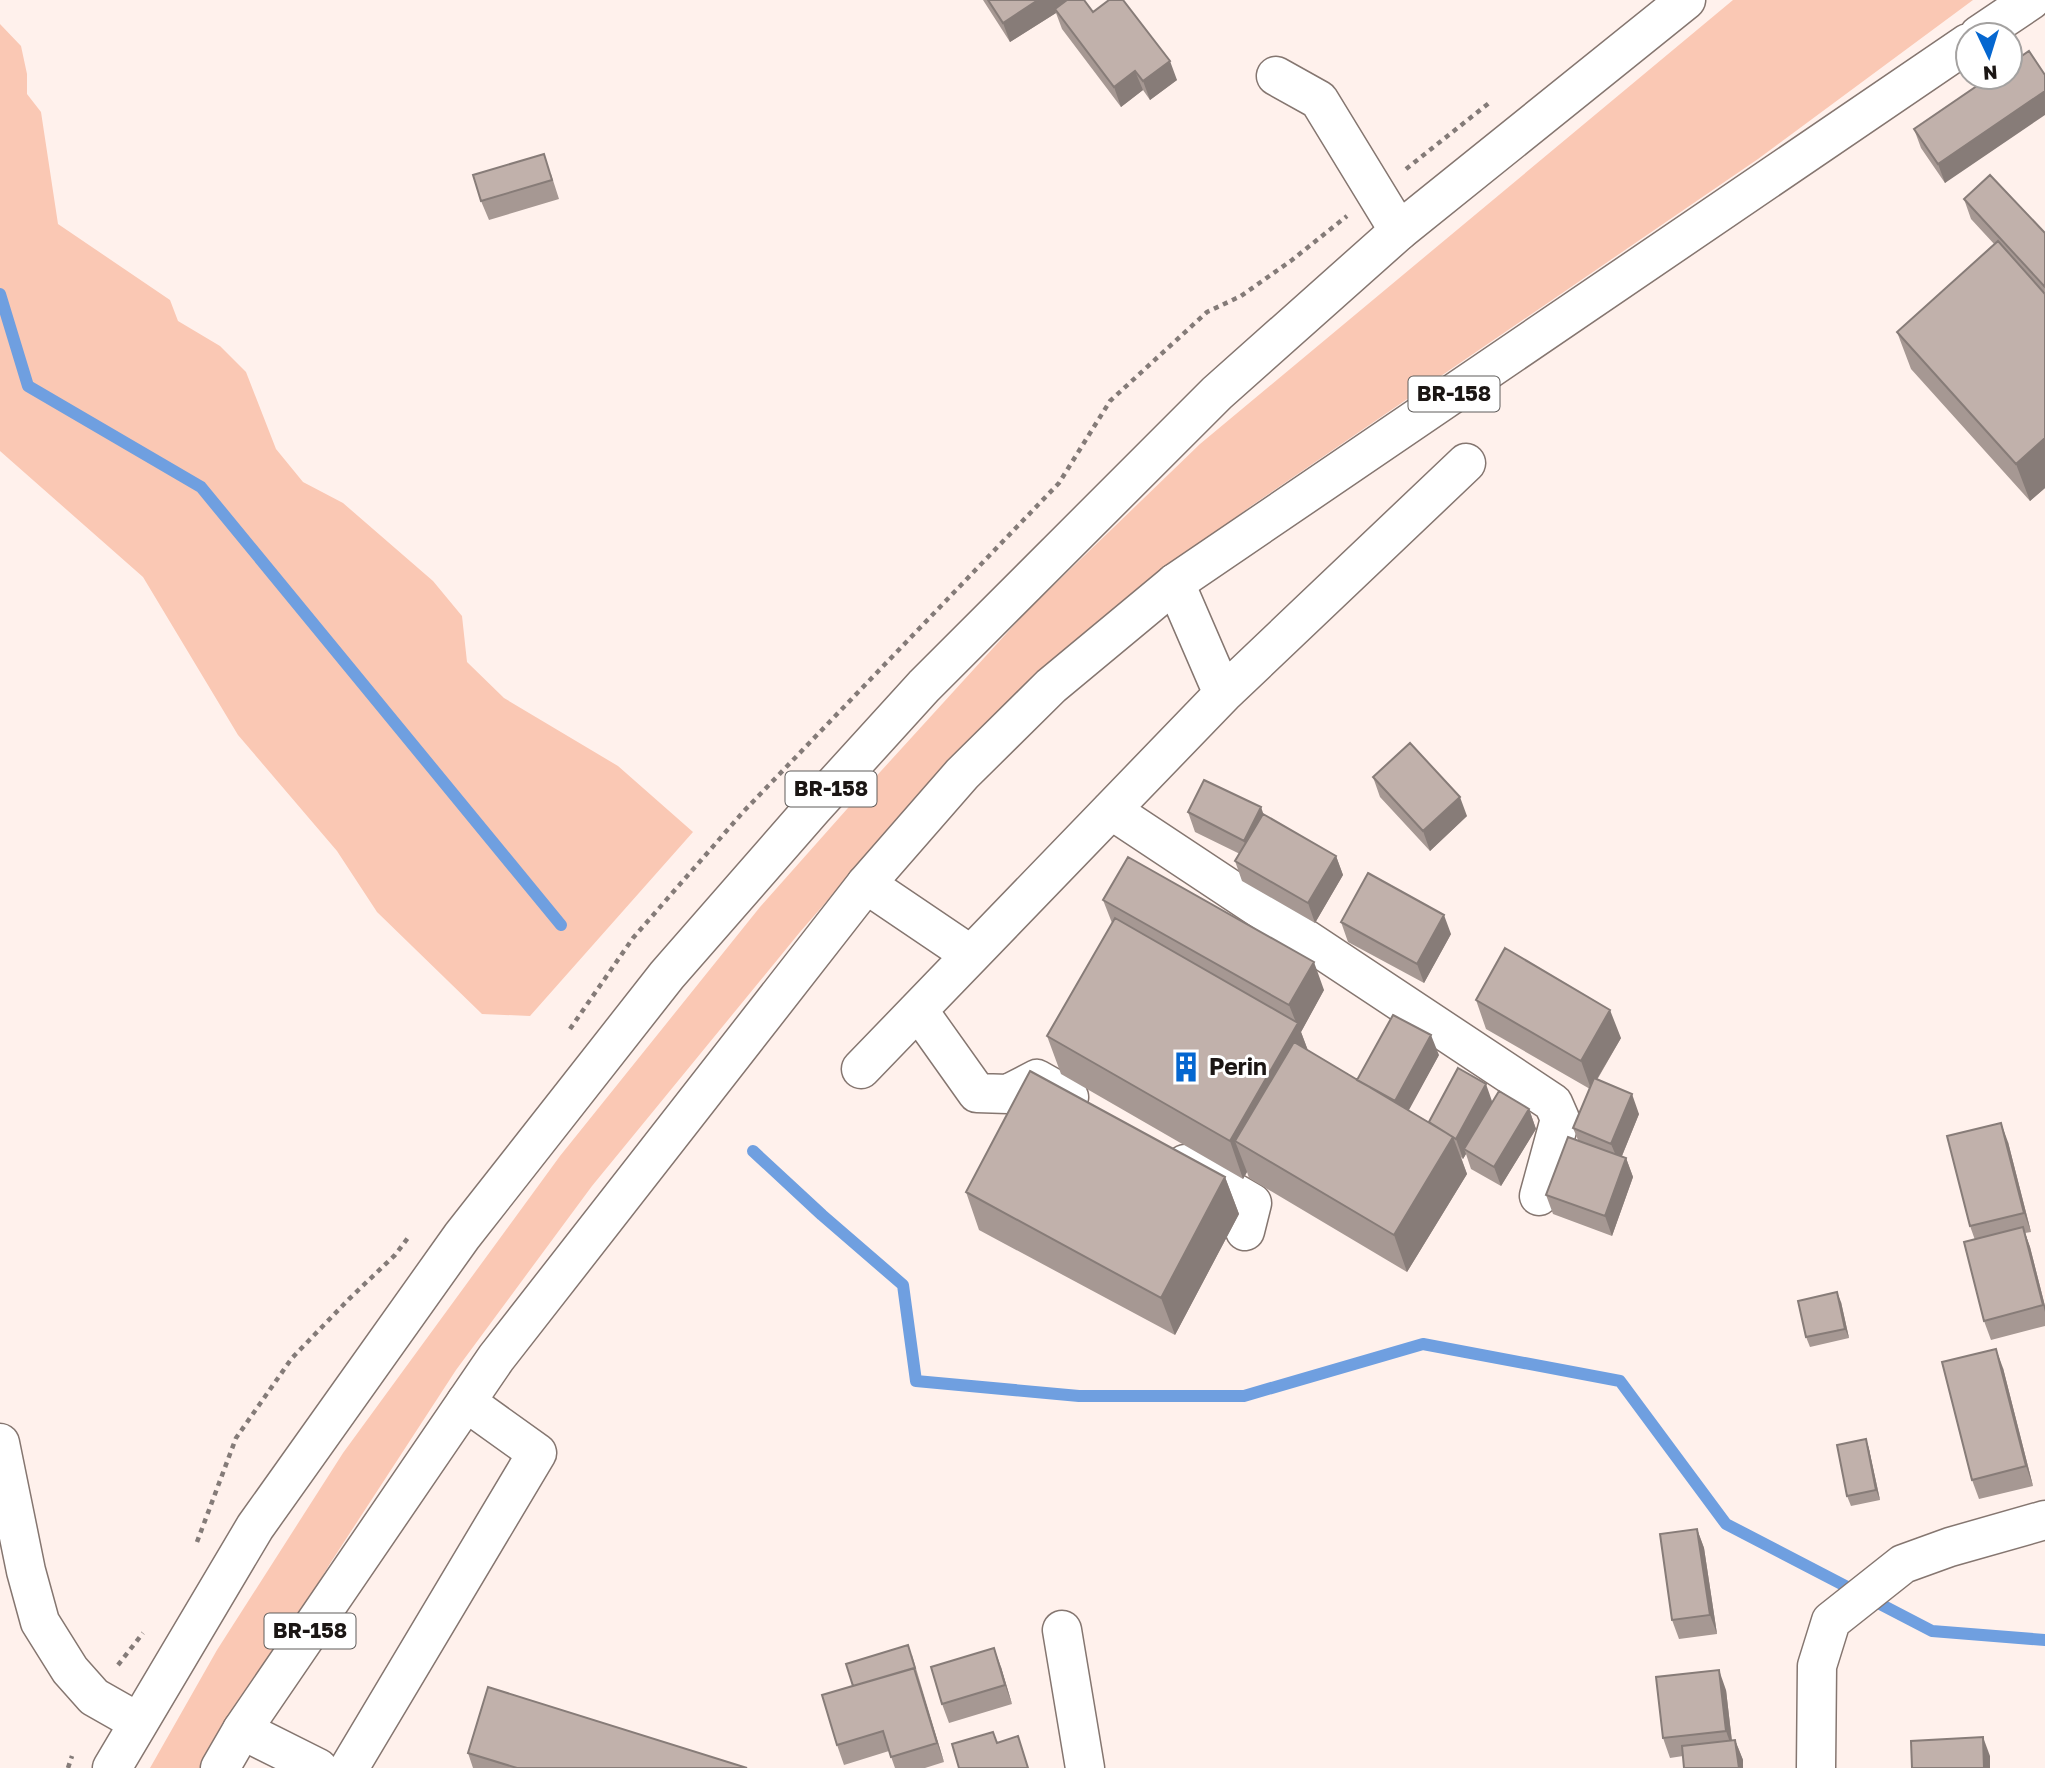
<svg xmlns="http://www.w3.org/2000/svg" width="2045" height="1768" viewBox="0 0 2045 1768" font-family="'Golos Text',sans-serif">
	<rect width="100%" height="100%" fill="#fff1ec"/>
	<!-- green -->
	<path fill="#fac8b4" d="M 1733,0 L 1973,0 L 1758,159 L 1251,506 L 1100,619 L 945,765 L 800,932 L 592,1186 L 456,1370 L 331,1562 L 206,1768 L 150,1768 L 217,1650 L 343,1453 L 560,1156 L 760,907 L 871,782 L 1025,613 L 1200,444 Z
		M 0,24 L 21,46 L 27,74 L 27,94 L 41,112 L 58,224 L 170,300 L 178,321 L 220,346 L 246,372 L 276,449 L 303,482 L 343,503 L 433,581 L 462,616 L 467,662 L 504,698 L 618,766 L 693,832 L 530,1016 L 482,1014 L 377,912 L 337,851 L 238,735 L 143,577 L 0,451 Z"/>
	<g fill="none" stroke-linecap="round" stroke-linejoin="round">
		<!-- stream -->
		<path stroke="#6f9fe0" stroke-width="12" d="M 0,294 L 28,386 L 201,487 L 561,925
			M 753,1151 L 822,1215 L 903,1285 L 916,1381 L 1079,1396 L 1244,1396 L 1423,1344 L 1620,1381 L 1726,1524 L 1932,1631 L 2045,1640"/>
		<!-- minor casing -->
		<g stroke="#857670" stroke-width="41">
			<path id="minor" d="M 1276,76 L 1319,100 L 1399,231
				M 1175,583 L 1223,694
				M 1111,810 L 1553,1103 L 1560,1119 L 1539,1196
				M 866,884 L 971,955
				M 918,1010 L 977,1093 L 1008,1094 L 1037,1079 L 1069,1097
				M 861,1069 L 1223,694 L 1466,463
				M 1185,1164 L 1252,1203 L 1245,1231
				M 0,1443 L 26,1571 L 40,1622 L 70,1670 L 94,1697 L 138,1722
				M 1062,1630 L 1085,1768
				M 242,1730 L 318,1768
				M 349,1768 L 537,1453 L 466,1402
				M 1816,1768 L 1817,1666 L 1831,1621 L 1903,1564 L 1950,1547 L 2045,1520"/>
		</g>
		<!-- highway casing -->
		<g stroke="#857670" stroke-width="41">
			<path id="highway" d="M 1979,35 L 2031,0
				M 112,1768 L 255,1527 L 462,1236 L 667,975 L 813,808 L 924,686 L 1217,393 L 1399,231 L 1686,0
				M 220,1768 L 242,1730 L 496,1358 L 866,884 L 962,774 L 1051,686 L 1175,583 L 1968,43"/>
		</g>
		<!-- path -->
		<path stroke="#847b78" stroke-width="4.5" stroke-dasharray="5 5" stroke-linecap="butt" d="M 1406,169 L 1489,103
			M 570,1029 L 633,938 L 744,811 L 1059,483 L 1110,401 L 1207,312 L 1241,296 L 1292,260 L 1347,216
			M 197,1542 L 236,1438 L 292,1358 L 349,1299 L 395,1255 L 410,1235
			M 118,1665 L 143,1633
			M 68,1768 L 72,1756"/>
		<!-- minor -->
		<use href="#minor" stroke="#fff" stroke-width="38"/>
		<!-- highway -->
		<use href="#highway" stroke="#fff" stroke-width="38"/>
	</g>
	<!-- wall -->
	<path fill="#a69893" d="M 983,0 L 1084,0 L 1093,12 L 1177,80 L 1150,100 L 1143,90 L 1121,107 L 1062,29 L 1056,13 L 1010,42 Z
		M 2045,75 L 1945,183 L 1921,148 L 1914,129 Z
		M 551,174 L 559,199 L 489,220 L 481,201 Z
		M 1964,199 L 2045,233 L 2045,488 L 2030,501 L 1911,369 L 1897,332 L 1995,245 L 1971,219 Z
		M 1373,777 L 1467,816 L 1430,851 L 1380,797 Z
		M 1188,812 L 1263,814 L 1336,856 L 1343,875 L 1315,923 L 1242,881 L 1235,861 L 1240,854 L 1195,832 Z
		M 1103,900 L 1324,990 L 1301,1032 L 1308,1051 L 1357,1080 L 1439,1055 L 1408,1110 L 1429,1122 L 1493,1101 L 1529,1109 L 1536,1129 L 1501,1186 L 1471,1169 L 1466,1154 L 1463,1159 L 1461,1157 L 1467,1174 L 1407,1272 L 1249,1178 L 1247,1172 L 1243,1179 L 1061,1074 L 1047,1036 L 1112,923 Z
		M 1341,922 L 1451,934 L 1424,983 L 1348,942 Z
		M 1476,1000 L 1621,1038 L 1597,1080 L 1639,1114 L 1622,1156 L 1626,1158 L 1633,1177 L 1612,1236 L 1553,1214 L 1546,1195 L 1578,1140 L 1573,1128 L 1590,1089 L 1486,1029 Z
		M 2008,1142 L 2031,1232 L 2025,1233 L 2030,1247 L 2045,1306 L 2045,1326 L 1991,1340 L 1984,1321 L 1975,1240 L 1970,1226 Z
		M 1225,1177 L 1239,1214 L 1175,1335 L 979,1230 L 966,1192 Z
		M 1841,1302 L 1849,1338 L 1810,1347 L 1806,1337 Z
		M 2003,1368 L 2033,1486 L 1979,1499 L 1972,1480 Z
		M 1866,1439 L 1869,1449 L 1880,1500 L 1851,1506 L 1847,1496 Z
		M 1697,1529 L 1704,1548 L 1717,1634 L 1679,1639 L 1672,1620 Z
		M 912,1655 L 944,1762 L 925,1768 L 895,1768 L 889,1751 L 844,1765 L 837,1745 L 853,1686 Z
		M 1001,1667 L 1012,1704 L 949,1723 L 942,1704 Z
		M 1726,1690 L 1732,1741 L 1735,1740 L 1743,1760 L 1743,1768 L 1684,1768 L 1683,1756 L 1670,1758 L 1663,1738 Z
		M 468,1753 L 747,1768 L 473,1768 Z"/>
	<!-- shaded-wall -->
	<path fill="#877c78" d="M 1038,0 L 1075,0 L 1055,9 L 1056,13 L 1010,42 L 1003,23 Z
		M 1170,61 L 1177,80 L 1150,100 L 1143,81 Z
		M 1135,71 L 1143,90 L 1121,107 L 1114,87 Z
		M 2045,91 L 2045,115 L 1945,183 L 1938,164 Z
		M 2045,438 L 2045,488 L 2030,501 L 2016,464 Z
		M 1460,797 L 1467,816 L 1430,851 L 1423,831 Z
		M 1261,807 L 1268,827 L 1251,860 L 1244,841 Z
		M 1336,856 L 1343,875 L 1315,923 L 1308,903 Z
		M 1444,915 L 1451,934 L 1424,983 L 1417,964 Z
		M 1314,962 L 1324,990 L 1301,1032 L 1312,1061 L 1235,1141 L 1247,1172 L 1243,1179 L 1230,1141 L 1297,1025 L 1289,1005 Z
		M 1610,1010 L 1621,1038 L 1591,1089 L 1581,1061 Z
		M 1431,1035 L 1439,1055 L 1403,1121 L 1395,1101 Z
		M 1486,1084 L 1493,1104 L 1464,1149 L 1466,1154 L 1463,1159 L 1456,1139 Z
		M 1632,1094 L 1639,1114 L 1619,1163 L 1611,1144 Z
		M 1529,1109 L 1536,1129 L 1501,1186 L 1494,1167 Z
		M 2001,1123 L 2008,1142 L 2031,1232 L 2024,1213 Z
		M 1453,1137 L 1467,1174 L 1407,1272 L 1394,1235 Z
		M 1626,1158 L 1633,1177 L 1612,1236 L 1605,1216 Z
		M 1225,1177 L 1239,1214 L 1175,1335 L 1161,1298 Z
		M 2023,1227 L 2030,1247 L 2045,1306 L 2045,1312 Z
		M 1837,1292 L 1841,1302 L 1849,1338 L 1845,1329 Z
		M 1996,1349 L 2003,1368 L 2033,1486 L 2026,1466 Z
		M 1866,1439 L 1869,1449 L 1880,1500 L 1876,1490 Z
		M 1697,1529 L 1704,1548 L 1717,1634 L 1710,1615 Z
		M 994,1648 L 1001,1667 L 1012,1704 L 1005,1685 Z
		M 914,1668 L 921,1687 L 944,1762 L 937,1743 Z
		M 1719,1670 L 1726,1690 L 1733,1751 L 1726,1731 Z
		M 1983,1737 L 1990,1756 L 1990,1768 L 1984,1768 Z
		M 1735,1740 L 1743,1760 L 1743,1768 L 1739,1768 Z"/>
	<!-- building -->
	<path fill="#c1b1ab" stroke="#877c78" stroke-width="2" d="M 988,0 L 1038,0 L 1003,23 Z
		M 1067,0 L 1084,0 L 1093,12 L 1109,0 L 1123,0 L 1170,61 L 1143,81 L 1135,71 L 1114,87 L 1055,9 Z
		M 2029,51 L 2045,75 L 2045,91 L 1938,164 L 1914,129 L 1990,77 L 2010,77 L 2010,64 Z
		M 544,154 L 552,180 L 481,201 L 473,175 Z
		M 1990,175 L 2045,233 L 2045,287 L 1964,199 Z
		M 1998,241 L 2045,294 L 2045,438 L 2016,464 L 1897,332 Z
		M 1410,743 L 1460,797 L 1423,831 L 1373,777 Z
		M 1204,780 L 1261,807 L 1244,841 L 1188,812 Z
		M 1263,814 L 1336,856 L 1308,903 L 1235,861 Z
		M 1128,857 L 1314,962 L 1289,1005 L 1103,900 Z
		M 1368,873 L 1444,915 L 1417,964 L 1341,922 Z
		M 1115,918 L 1298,1023 L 1230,1141 L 1047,1036 Z
		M 1505,948 L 1610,1010 L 1581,1061 L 1476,1000 Z
		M 1393,1015 L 1431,1035 L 1395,1101 L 1357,1080 Z
		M 1294,1042 L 1453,1137 L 1394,1235 L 1235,1141 Z
		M 1458,1068 L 1486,1084 L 1456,1139 L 1429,1122 Z
		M 1030,1071 L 1225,1177 L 1161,1298 L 966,1192 Z
		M 1594,1078 L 1632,1094 L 1611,1144 L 1573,1128 Z
		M 1499,1091 L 1529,1109 L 1494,1167 L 1464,1149 Z
		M 2001,1123 L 2024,1213 L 1970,1226 L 1947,1136 Z
		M 1568,1137 L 1626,1158 L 1605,1216 L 1546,1195 Z
		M 2023,1227 L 2043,1305 L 1984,1321 L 1964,1242 Z
		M 1837,1292 L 1845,1329 L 1806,1337 L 1798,1301 Z
		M 1996,1349 L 2026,1466 L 1972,1480 L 1942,1362 Z
		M 1866,1439 L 1876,1490 L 1847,1496 L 1837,1445 Z
		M 1697,1529 L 1710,1615 L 1672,1620 L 1660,1534 Z
		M 908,1645 L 915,1668 L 853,1686 L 846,1664 Z
		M 994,1648 L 1005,1685 L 942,1704 L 931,1667 Z
		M 914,1668 L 937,1743 L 891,1757 L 883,1731 L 837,1745 L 822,1695 Z
		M 1719,1670 L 1726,1731 L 1663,1738 L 1656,1677 Z
		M 488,1687 L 747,1768 L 517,1768 L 468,1753 Z
		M 993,1732 L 997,1743 L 1018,1736 L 1028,1768 L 959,1768 L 952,1744 Z
		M 1983,1737 L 1984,1768 L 1912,1768 L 1911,1741 Z
		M 1735,1740 L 1739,1768 L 1684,1768 L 1682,1746 Z"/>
	<!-- icons -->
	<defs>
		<g id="building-bare" transform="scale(2.415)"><path d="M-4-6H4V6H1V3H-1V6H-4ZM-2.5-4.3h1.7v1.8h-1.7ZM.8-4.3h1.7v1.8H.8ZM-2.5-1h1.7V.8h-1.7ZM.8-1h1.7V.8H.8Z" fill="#0567d0" stroke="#fff" stroke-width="2.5" paint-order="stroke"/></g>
	</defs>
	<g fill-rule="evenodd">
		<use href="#building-bare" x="1186" y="1067"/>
	</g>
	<g text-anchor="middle" stroke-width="6" stroke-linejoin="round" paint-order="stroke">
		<!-- shield labels -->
		<g fill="#fff" stroke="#5f5c5a" stroke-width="2">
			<rect x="1408.5" y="376.5" width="91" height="35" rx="5"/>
			<rect x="785.5" y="771.5" width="91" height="35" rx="5"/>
			<rect x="264.5" y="1613.5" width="91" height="35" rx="5"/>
		</g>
		<g font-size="21" font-weight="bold" fill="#1b1614">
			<text x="1454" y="401">BR-158</text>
			<text x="831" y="796">BR-158</text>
			<text x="310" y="1638">BR-158</text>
		</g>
		<!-- poi labels -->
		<g font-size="23" font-weight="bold" fill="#1b1614" stroke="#fff" text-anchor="start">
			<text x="1209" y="1075">Perin</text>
		</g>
	</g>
	<!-- north arrow -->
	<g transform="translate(1989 56) rotate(176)"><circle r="33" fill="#ffffff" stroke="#a4a2a1" stroke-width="2"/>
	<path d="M0-5L12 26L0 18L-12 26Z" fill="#0567d0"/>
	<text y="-10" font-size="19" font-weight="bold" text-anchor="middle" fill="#1b1614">N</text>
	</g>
</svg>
